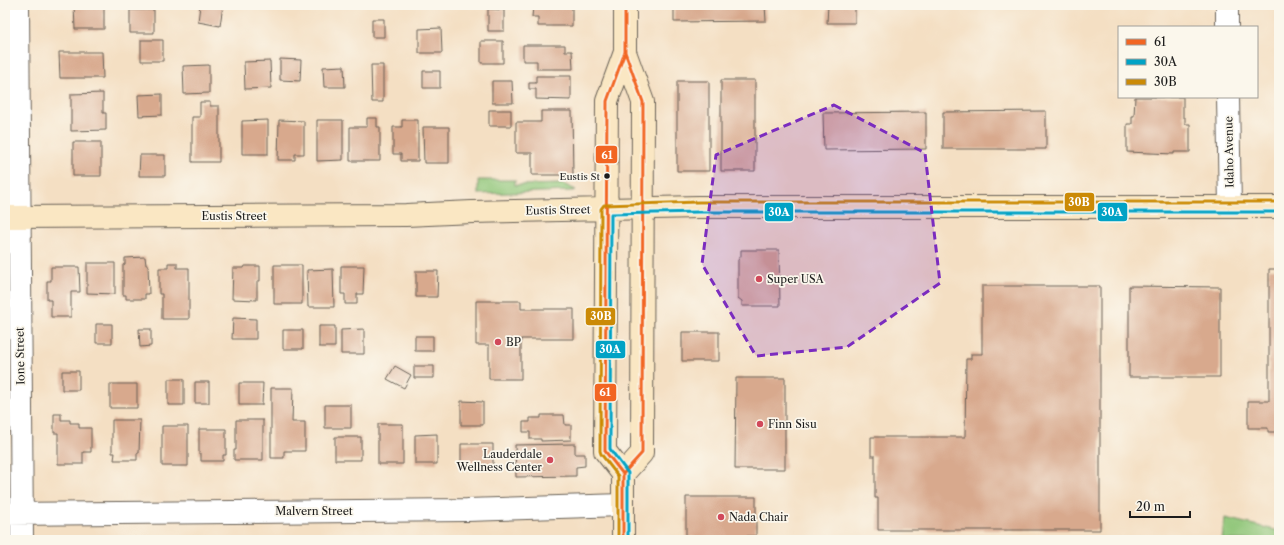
<svg xmlns="http://www.w3.org/2000/svg" width="1284" height="545" viewBox="0 0 1284 545" font-family="'Libre Caslon Text',serif">
	<rect width="100%" height="100%" fill="#fbf7ec"/>
	<filter id="ink" filterUnits="userSpaceOnUse"><feTurbulence type="fractalNoise" baseFrequency=".025" numOctaves="2"/><feDisplacementMap in="SourceGraphic" scale="8" xChannelSelector="R" yChannelSelector="G"/><feConvolveMatrix kernelMatrix="1 2 1 2 8 2 1 2 1" color-interpolation-filters="sRGB"/></filter>
	<filter id="wash" filterUnits="userSpaceOnUse"><feTurbulence type="fractalNoise" baseFrequency=".012" numOctaves="4" result="noise"/><feDisplacementMap in="SourceGraphic" scale="16" xChannelSelector="R" yChannelSelector="G"/><feGaussianBlur stdDeviation="0.9" result="paint"/><feColorMatrix in="noise" values="0 0 0 0 0 0 0 0 0 0 0 0 0 0 0 0 0 1.4 0 .05"/><feComposite in="paint" operator="in"/></filter>
	<g filter="url(#wash)">
		<rect width="100%" height="100%" fill="#f4dfc3"/>
		<!-- green -->
		<path fill="#90c679" stroke="#56714a" d="M 478,180 L 515,180 L 515,185 L 563,184 L 576,190 L 572,191 L 478,194 Z
			M 1225,518 L 1279,531 L 1279,540 L 1222,540 Z"/>
		<g id="blocks">
			<!-- building -->
			<path fill="#d8a98d" d="M 74,5 L 104,5 L 104,29 L 75,29 Z
				M 200,5 L 223,5 L 220,26 L 198,22 Z
				M 538,5 L 572,5 L 572,26 L 538,26 L 538,17 L 532,17 L 533,7 L 538,7 Z
				M 674,5 L 765,5 L 766,21 L 674,22 Z
				M 828,5 L 855,5 L 855,23 L 827,23 Z
				M 488,9 L 504,10 L 504,31 L 488,31 Z
				M 130,10 L 154,10 L 154,33 L 130,33 Z
				M 372,19 L 384,19 L 384,37 L 372,37 Z
				M 441,28 L 442,53 L 419,53 L 419,29 Z
				M 141,40 L 163,40 L 163,61 L 141,61 Z
				M 481,41 L 503,41 L 503,63 L 481,63 Z
				M 523,45 L 565,45 L 565,51 L 572,51 L 573,69 L 537,69 L 537,61 L 523,61 Z
				M 59,52 L 102,52 L 103,78 L 60,78 Z
				M 280,59 L 301,60 L 300,81 L 280,80 Z
				M 270,61 L 271,88 L 245,89 L 244,62 Z
				M 209,65 L 209,93 L 184,94 L 183,66 Z
				M 371,65 L 383,65 L 383,102 L 372,102 Z
				M 344,66 L 345,87 L 324,87 L 323,67 Z
				M 423,71 L 440,71 L 440,88 L 423,88 Z
				M 536,76 L 571,76 L 571,100 L 536,99 L 536,89 L 529,89 L 529,83 L 536,83 Z
				M 721,80 L 755,80 L 755,171 L 721,171 Z
				M 492,81 L 512,81 L 513,103 L 492,103 Z
				M 677,81 L 709,81 L 709,171 L 677,171 Z
				M 103,93 L 103,113 L 106,113 L 106,130 L 71,131 L 71,94 Z
				M 162,94 L 162,115 L 139,116 L 138,95 Z
				M 1135,97 L 1183,97 L 1183,117 L 1185,117 L 1185,124 L 1190,124 L 1190,152 L 1174,152 L 1174,154 L 1127,152 L 1127,124 L 1132,124 L 1132,116 L 1134,116 Z
				M 200,102 L 210,102 L 210,106 L 219,106 L 219,162 L 192,162 L 192,117 L 200,117 Z
				M 489,110 L 511,110 L 511,126 L 489,126 Z
				M 541,111 L 572,111 L 573,175 L 532,175 L 532,153 L 516,153 L 516,122 L 541,122 Z
				M 1046,111 L 1046,149 L 943,149 L 943,112 Z
				M 926,112 L 926,149 L 824,150 L 823,113 Z
				M 367,118 L 377,118 L 377,127 L 380,127 L 380,161 L 350,161 L 350,127 L 367,127 Z
				M 268,120 L 268,154 L 242,154 L 242,121 Z
				M 279,120 L 304,121 L 304,154 L 295,154 L 295,160 L 278,160 Z
				M 317,120 L 343,120 L 343,160 L 317,161 Z
				M 402,120 L 418,120 L 418,161 L 401,161 L 401,154 L 393,154 L 393,127 L 402,127 Z
				M 423,127 L 449,127 L 449,163 L 424,163 Z
				M 73,142 L 101,142 L 101,176 L 73,176 Z
				M 140,155 L 165,155 L 165,176 L 139,176 Z
				M 741,250 L 779,250 L 780,306 L 742,306 L 742,301 L 738,298 L 738,260 L 741,256 Z
				M 145,257 L 146,265 L 148,265 L 149,294 L 145,294 L 145,299 L 126,299 L 126,295 L 123,295 L 123,265 L 125,264 L 125,258 Z
				M 87,263 L 115,263 L 115,294 L 87,293 Z
				M 168,263 L 177,263 L 177,268 L 189,268 L 189,319 L 162,319 L 162,294 L 159,294 L 159,268 L 168,268 Z
				M 274,265 L 302,265 L 302,304 L 274,304 Z
				M 245,266 L 260,266 L 260,281 L 257,281 L 257,300 L 232,299 L 233,268 L 244,268 Z
				M 341,266 L 364,266 L 363,294 L 357,294 L 357,304 L 345,304 L 345,294 L 341,294 Z
				M 51,267 L 79,267 L 80,292 L 71,292 L 71,317 L 51,317 L 51,300 L 47,300 L 47,281 L 51,281 Z
				M 333,269 L 334,307 L 308,307 L 307,270 Z
				M 1269,269 L 1279,269 L 1279,432 L 1268,432 L 1268,428 L 1248,428 L 1248,401 L 1269,401 Z
				M 416,271 L 438,271 L 437,297 L 416,297 Z
				M 982,286 L 1100,286 L 1100,530 L 878,530 L 878,498 L 875,498 L 875,456 L 871,456 L 871,437 L 965,437 L 966,359 L 971,359 L 971,354 L 982,354 Z
				M 1129,286 L 1220,287 L 1220,377 L 1129,377 Z
				M 476,301 L 521,301 L 521,309 L 574,309 L 574,339 L 521,339 L 521,379 L 489,379 L 489,345 L 476,345 Z
				M 233,318 L 256,319 L 256,339 L 232,339 Z
				M 96,324 L 112,324 L 112,343 L 96,343 Z
				M 319,326 L 335,326 L 335,347 L 319,347 Z
				M 139,329 L 151,329 L 151,346 L 140,347 Z
				M 364,329 L 364,354 L 341,354 L 341,330 Z
				M 283,330 L 303,330 L 303,349 L 283,349 Z
				M 682,332 L 719,332 L 719,361 L 682,361 Z
				M 415,336 L 433,336 L 433,351 L 415,351 Z
				M 395,366 L 411,375 L 404,388 L 387,379 Z
				M 414,366 L 434,366 L 434,378 L 414,378 Z
				M 62,371 L 79,371 L 79,390 L 62,390 Z
				M 736,378 L 785,378 L 785,469 L 735,469 Z
				M 168,379 L 184,379 L 184,405 L 168,405 Z
				M 195,382 L 209,382 L 209,403 L 195,403 Z
				M 239,383 L 263,383 L 262,405 L 239,405 Z
				M 110,384 L 137,384 L 137,408 L 110,408 Z
				M 271,388 L 293,388 L 292,422 L 305,422 L 305,451 L 284,451 L 284,458 L 271,458 Z
				M 461,401 L 483,402 L 483,425 L 461,425 Z
				M 325,405 L 351,405 L 351,428 L 325,428 Z
				M 54,414 L 61,414 L 61,420 L 70,420 L 70,423 L 79,423 L 79,428 L 91,428 L 91,452 L 83,452 L 83,464 L 58,464 L 58,433 L 54,433 Z
				M 541,415 L 564,415 L 565,425 L 571,425 L 571,440 L 541,441 L 541,439 L 530,439 L 530,432 L 523,432 L 523,422 L 530,422 L 530,418 L 541,418 Z
				M 112,420 L 140,420 L 139,453 L 137,453 L 137,460 L 114,460 L 115,453 L 112,453 Z
				M 236,420 L 263,420 L 263,460 L 234,460 L 234,450 L 236,450 Z
				M 378,424 L 403,424 L 403,464 L 378,464 Z
				M 162,426 L 188,426 L 188,466 L 162,466 Z
				M 199,429 L 226,429 L 226,455 L 223,455 L 223,461 L 201,461 L 201,454 L 199,454 Z
				M 437,434 L 437,464 L 415,464 L 415,435 Z
				M 335,437 L 361,437 L 361,460 L 335,460 Z
				M 461,444 L 493,444 L 493,466 L 461,466 Z
				M 575,444 L 575,454 L 585,454 L 585,466 L 576,467 L 576,476 L 516,477 L 515,445 Z
				M 686,497 L 756,497 L 756,536 L 747,536 L 747,540 L 695,540 L 695,537 L 686,537 Z"/>
		</g>
	</g>
	<g filter="url(#ink)">
		<use href="#blocks" fill-opacity="0" stroke="#686056" stroke-width="1"/>
		<g fill="none" stroke-linecap="round" stroke-linejoin="round">
			<!-- street casing -->
			<g stroke="#686056" stroke-width="24">
				<path id="street" d="M 18,5 L 22,540
					M 1227,5 L 1227,27
					M 1228,97 L 1230,207
					M 5,514 L 467,510 L 623,505"/>
			</g>
			<!-- secondary casing -->
			<g stroke="#686056" stroke-width="24">
				<path id="secondary" d="M 5,217 L 406,215 L 472,212 L 699,207 L 1279,207
					M 623,474 L 642,453 L 643,102 L 625,52 L 625,5
					M 623,540 L 623,474 L 605,451 L 607,101 L 625,52"/>
			</g>
			<!-- street -->
			<use href="#street" stroke="#fff" stroke-width="22"/>
			<!-- secondary -->
			<use href="#secondary" stroke="#fae7c3" stroke-width="22"/>
			<!-- bus-1 casing -->
			<g stroke="#fbf7ec" stroke-width="6">
				<path id="bus-1" d="M 623,505 L 623,474 L 605,451 L 607,101 L 625,52 L 625,39
					M 623,540 L 623,474 L 642,453 L 643,102 L 625,52 L 625,5"/>
			</g>
			<!-- bus-2 casing -->
			<g stroke="#fbf7ec" stroke-width="6">
				<path id="bus-2" d="M 628,540 L 628,473 L 610,449 L 611,214 L 699,212 L 1279,212"/>
			</g>
			<!-- bus-3 casing -->
			<g stroke="#fbf7ec" stroke-width="6">
				<path id="bus-3" d="M 618,540 L 618,476 L 601,454 L 600,451 L 601,209 L 604,205 L 699,202 L 1279,202"/>
			</g>
			<!-- bus-1 -->
			<use href="#bus-1" stroke="#f26522" stroke-width="3"/>
			<!-- bus-2 -->
			<use href="#bus-2" stroke="#01a2c5" stroke-width="3"/>
			<!-- bus-3 -->
			<use href="#bus-3" stroke="#cb8a06" stroke-width="3"/>
		</g>
	</g>
	<!-- marked area -->
	<path fill="#7b2cbf" fill-opacity="0.2" stroke="#7b2cbf" stroke-width="3" stroke-dasharray="8 5" stroke-linejoin="round" d="M 834,105 L 925,153 L 940,283 L 847,347 L 756,356 L 702,264 L 716,155 Z"/>
	<!-- markers -->
	<circle fill="#1c1c1c" stroke="#fbf7ec" stroke-width="1.5" cx="607" cy="176" r="3.5"/>
	<g fill="#d1495b" stroke="#fbf7ec" stroke-width="1.5">
		<circle cx="759" cy="279" r="4"/>
		<circle cx="498" cy="342" r="4"/>
		<circle cx="760" cy="424" r="4"/>
		<circle cx="550" cy="460" r="4"/>
		<circle cx="721" cy="517" r="4"/>
	</g>
	<g text-anchor="middle" stroke-width="3.5" stroke-linejoin="round" paint-order="stroke">
		<!-- bus labels -->
		<g font-size="10" fill="#1c1c1c" stroke="#fbf7ec" text-anchor="end">
			<text x="600" y="180">Eustis St</text>
		</g>
		<!-- street labels -->
		<g font-size="11" fill="#1c1c1c" stroke="#fbf7ec">
			<text transform="translate(1229 152) rotate(-91)" y="4">Idaho Avenue</text>
			<text transform="translate(558 210) rotate(-1)" y="4">Eustis Street</text>
			<text x="234" y="220">Eustis Street</text>
			<text transform="translate(20 356) rotate(-91)" y="4">Ione Street</text>
			<text x="314" y="515">Malvern Street</text>
		</g>
		<!-- poi labels -->
		<g font-size="11" fill="#1c1c1c" stroke="#fbf7ec" text-anchor="start">
			<text x="767" y="283">Super USA</text>
			<text x="506" y="346">BP</text>
			<text x="768" y="428">Finn Sisu</text>
			<text x="542" y="458" text-anchor="end">Lauderdale<tspan x="542" dy="13">Wellness Center</tspan></text>
			<text x="729" y="521">Nada Chair</text>
		</g>
	</g>
	<g stroke="#fbf7ec" stroke-width="1.5">
		<rect x="595" y="145" width="23" height="19" rx="4" fill="#f26522"/>
		<rect x="1064" y="192" width="31" height="20" rx="4" fill="#cb8a06"/>
		<rect x="764" y="202" width="30" height="20" rx="4" fill="#01a2c5"/>
		<rect x="1097" y="202" width="31" height="20" rx="4" fill="#01a2c5"/>
		<rect x="585" y="307" width="31" height="19" rx="4" fill="#cb8a06"/>
		<rect x="595" y="340" width="31" height="19" rx="4" fill="#01a2c5"/>
		<rect x="594" y="383" width="23" height="19" rx="4" fill="#f26522"/>
	</g>
	<g font-size="11" text-anchor="middle" font-weight="bold" fill="#fff">
		<text x="607" y="159">61</text>
		<text x="1079" y="206">30B</text>
		<text x="779" y="216">30A</text>
		<text x="1112" y="216">30A</text>
		<text x="601" y="320">30B</text>
		<text x="610" y="353">30A</text>
		<text x="605" y="396">61</text>
	</g>
	<!-- margin -->
	<rect width="1284" height="545" fill="none" stroke="#fbf7ec" stroke-width="20"/>
	<!-- legend -->
	<rect x="1118" y="26" width="140" height="72" fill="#fbf7ec" stroke="#a29f99"/>
	<rect x="1126" y="39" width="20" height="6" fill="#f26522" stroke="#a29f99"/>
	<text x="1154" y="46" font-size="12" fill="#1c1c1c">61</text>
	<rect x="1126" y="59" width="20" height="6" fill="#01a2c5" stroke="#a29f99"/>
	<text x="1154" y="66" font-size="12" fill="#1c1c1c">30A</text>
	<rect x="1126" y="79" width="20" height="6" fill="#cb8a06" stroke="#a29f99"/>
	<text x="1154" y="86" font-size="12" fill="#1c1c1c">30B</text>
	<!-- scale -->
	<path d="M1130 511v6h60v-6" fill="none" stroke="#1c1c1c" stroke-width="2"/>
	<text x="1136" y="511" font-size="12" fill="#1c1c1c" stroke="#fbf7ec" stroke-width="3" paint-order="stroke">20 m</text>
</svg>
